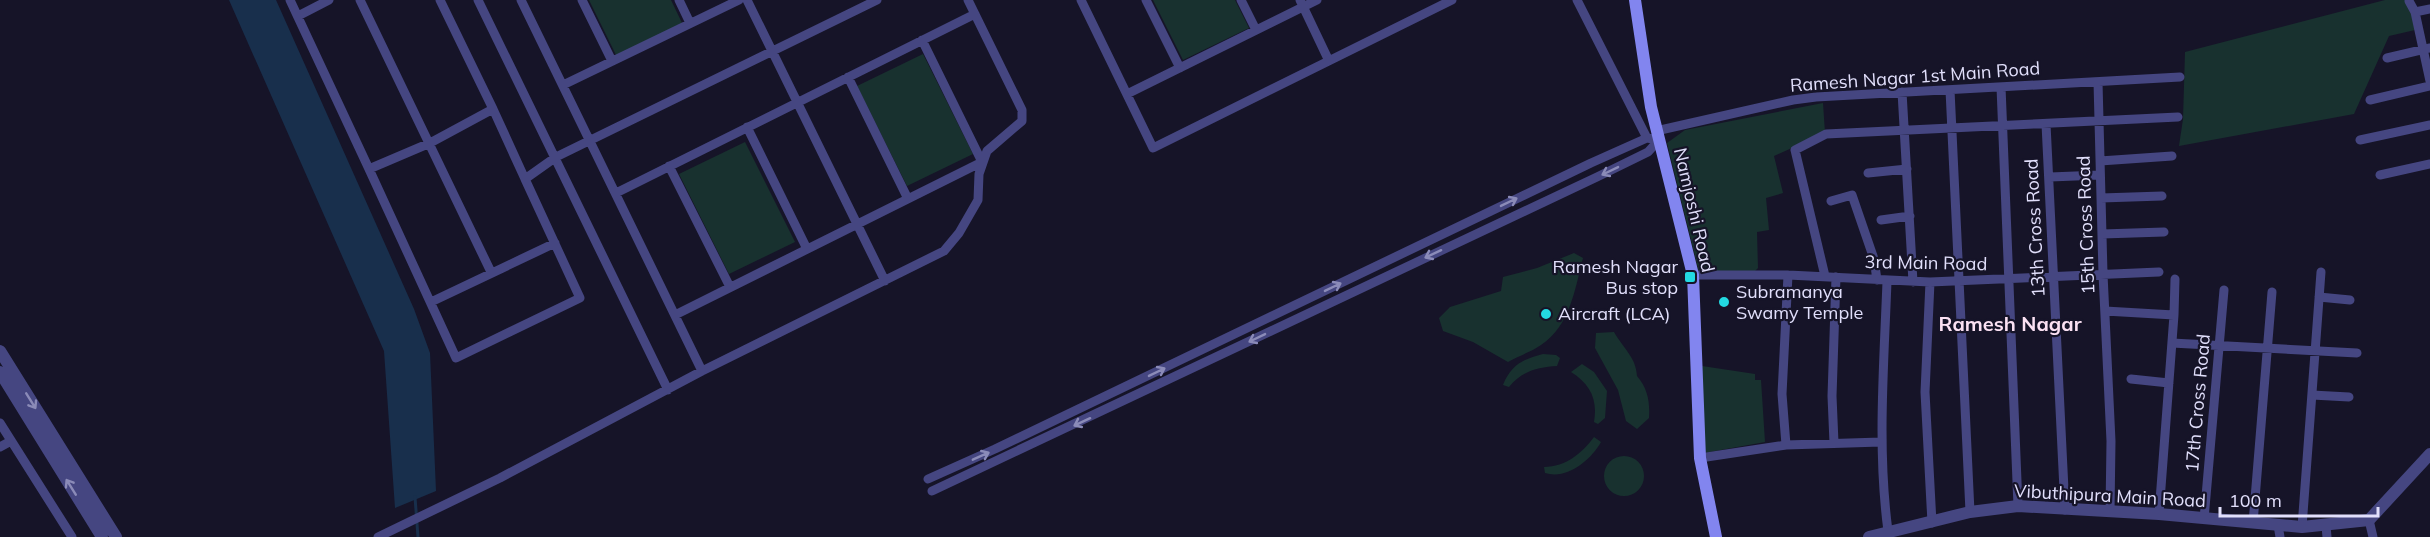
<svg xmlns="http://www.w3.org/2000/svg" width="2430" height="537" viewBox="0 0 2430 537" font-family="Mulish,sans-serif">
	<rect width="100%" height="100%" fill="#161428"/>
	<!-- green -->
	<path fill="#18312f" d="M 589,0 L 671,0 L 683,25 L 617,57 Z
		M 1153,0 L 1235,0 L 1249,28 L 1183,60 Z
		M 2385,0 L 2409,0 L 2415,30 L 2389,36 L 2354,114 L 2179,146 L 2183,119 L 2185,52 Z
		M 923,54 L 973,154 L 907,186 L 857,86 Z
		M 1823,103 L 1825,133 L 1774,156 L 1783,193 L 1766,198 L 1769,230 L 1757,232 L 1758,268 L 1751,275 L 1699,272 L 1667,143 L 1685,130 Z
		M 745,142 L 795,242 L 729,274 L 679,174 Z
		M 1574,253 L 1583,258 C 1575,289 1570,326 1541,345 C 1531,352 1518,356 1508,362 L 1473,342 L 1443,331 L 1439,318 L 1450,307 L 1501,291 L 1503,277 L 1537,268 Z
		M 1614,332 C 1623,348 1636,357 1637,376 C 1648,389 1650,402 1649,418 L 1637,429 L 1626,421 L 1618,390 L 1595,348 L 1596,333 Z
		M 1543,354 L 1556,355 L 1560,358 L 1557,366 C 1538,367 1522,371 1509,387 L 1503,385 C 1511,365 1523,359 1543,354 Z
		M 1582,364 L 1594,372 L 1607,391 L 1605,418 L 1598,424 L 1594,422 C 1598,399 1590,384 1571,372 Z
		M 1702,366 L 1755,374 L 1755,380 L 1761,380 L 1765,442 L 1704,453 Z
		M 1594,437 L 1601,442 C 1591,460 1567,480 1545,473 L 1544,467 C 1566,467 1582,453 1594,437 Z
		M1604 476a20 20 0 1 1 40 0a20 20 0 1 1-40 0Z"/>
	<!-- water -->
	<path fill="#182f4c" d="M 229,0 L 276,0 L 414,309 L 430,353 L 436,491 L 395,508 L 384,351 Z"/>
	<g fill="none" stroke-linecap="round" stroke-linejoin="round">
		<!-- stream -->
		<path stroke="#182f4c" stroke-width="3" d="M 415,497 L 418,537"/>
		<!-- minor -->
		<path stroke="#454681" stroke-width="9" d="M 290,0 L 369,169 L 430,143 L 493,109 L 525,179 L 556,157 L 877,0
			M 360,0 L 491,272
			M 440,0 L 493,109
			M 478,0 L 668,390
			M 521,0 L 702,371
			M 582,0 L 612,61
			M 679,0 L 690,23
			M 747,0 L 885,281
			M 1081,0 L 1153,148 L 1452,0
			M 1146,0 L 1180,68
			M 1241,0 L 1256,30
			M 1300,0 L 1329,61
			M 1577,0 L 1647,138
			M 2409,1 L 2415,12 L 2430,81
			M 2415,12 L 2430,9
			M 298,16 L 329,0
			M 2387,58 L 2430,48
			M 848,77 L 908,199
			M 2098,82 L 2103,274 L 2111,441 L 2110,512
			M 563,85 L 739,0
			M 2001,87 L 2018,506
			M 1950,90 L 1970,512
			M 1902,92 L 1913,282
			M 1127,94 L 1317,0
			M 2370,100 L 2430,86
			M 2046,124 L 2065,510
			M 747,127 L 807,249
			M 1656,131 L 1793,100 L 1816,97 L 2180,77
			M 2360,140 L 2430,125
			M 2100,161 L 2172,156
			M 669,166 L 730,287
			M 369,169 L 456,358 L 580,298 L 525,179
			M 1868,173 L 1907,169
			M 2380,175 L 2430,164
			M 2050,177 L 2100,175
			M 616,193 L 975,14
			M 2101,198 L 2162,196
			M 1831,201 L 1852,195 L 1874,259 L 1877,280
			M 1881,220 L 1910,216
			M 2102,234 L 2164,232
			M 1693,275 L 1788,275 L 1930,282 L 2159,272
			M 1825,276 L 1795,150 L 1826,134 L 2178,117
			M 1887,281 C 1884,365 1877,448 1888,531
			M 1930,282 L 1925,392 L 1932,523
			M 2319,297 L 2350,300
			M 431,302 L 555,243
			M 2105,311 L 2174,315
			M 675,315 L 982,162 L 922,40
			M 2172,343 L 2357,353
			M 2131,379 L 2169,383
			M 2312,395 L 2349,397
			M 0,423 L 72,537
			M 1834,443 L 1832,396 L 1836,277
			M 1786,445 L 1782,394 L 1788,275
			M 0,447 L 11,441
			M 1700,458 L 1786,445 L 1881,442
			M 928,479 L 995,449 L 1591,163 L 1647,138 L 1659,140
			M 932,491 L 1597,177 L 1648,152 L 1659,140
			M 2159,514 L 2174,315 L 2175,279
			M 2204,519 L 2224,290
			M 2369,520 L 2373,537
			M 2253,523 L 2272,292
			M 2278,525 L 2280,537
			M 2326,526 L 2327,537
			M 2302,527 L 2321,272
			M 378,537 L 500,478 L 702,371 L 944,251 L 959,233 L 978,200 L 979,174 L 987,151 L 1022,121 L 1022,110 L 968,0"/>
		<!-- tertiary -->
		<path stroke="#454681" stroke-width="12" d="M 0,351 L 116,537
			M 0,372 L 102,537
			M 1869,537 L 1970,512 L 2018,506 L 2159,514 L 2302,527 L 2369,520 L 2430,454"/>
		<!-- secondary -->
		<path stroke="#8285ef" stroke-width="12" d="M 1635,0 L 1651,107 L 1693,275 L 1700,458 L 1716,537"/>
	</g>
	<!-- one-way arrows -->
	<defs><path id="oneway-shaft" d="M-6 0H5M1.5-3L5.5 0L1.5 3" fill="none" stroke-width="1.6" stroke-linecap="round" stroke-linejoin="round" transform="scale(1.5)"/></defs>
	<g stroke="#8b8bb8">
		<use href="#oneway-shaft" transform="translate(1610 171) rotate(154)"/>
		<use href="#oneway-shaft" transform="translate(1509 202) rotate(-26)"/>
		<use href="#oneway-shaft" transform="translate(1433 254) rotate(155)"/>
		<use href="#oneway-shaft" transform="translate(1333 287) rotate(-26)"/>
		<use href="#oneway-shaft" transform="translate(1257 338) rotate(154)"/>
		<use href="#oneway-shaft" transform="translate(1157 372) rotate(-26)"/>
		<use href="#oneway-shaft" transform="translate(31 401) rotate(58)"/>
		<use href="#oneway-shaft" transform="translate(1082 422) rotate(155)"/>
		<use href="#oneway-shaft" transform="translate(981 456) rotate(-24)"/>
		<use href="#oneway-shaft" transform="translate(71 487) rotate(-122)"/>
	</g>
	<!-- markers -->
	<g fill="#23d9e2" stroke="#161428" stroke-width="2">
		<rect x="1684" y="271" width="12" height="12" rx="3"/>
		<circle cx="1724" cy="302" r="6"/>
		<circle cx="1546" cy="314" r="6"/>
	</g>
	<g text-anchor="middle" stroke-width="4.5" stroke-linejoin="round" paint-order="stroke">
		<!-- street labels -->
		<g font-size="18" fill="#e1dffb" stroke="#161428">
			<text transform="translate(1915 77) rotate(-4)" y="6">Ramesh Nagar 1st Main Road</text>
			<text transform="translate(1694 210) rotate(77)" y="6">Namjoshi Road</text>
			<text transform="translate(2086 225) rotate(-92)" y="6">15th Cross Road</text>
			<text transform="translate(2035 228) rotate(-93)" y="6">13th Cross Road</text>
			<text transform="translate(1926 263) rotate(1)" y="6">3rd Main Road</text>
			<text transform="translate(2198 403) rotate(-85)" y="6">17th Cross Road</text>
			<text transform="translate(2110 496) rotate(3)" y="6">Vibuthipura Main Road</text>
		</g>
		<!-- poi labels -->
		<g font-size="18" fill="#e1dffb" stroke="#161428" text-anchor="start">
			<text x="1678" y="273" text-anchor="end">Ramesh Nagar<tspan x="1678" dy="21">Bus stop</tspan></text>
			<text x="1736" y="298">Subramanya<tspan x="1736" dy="21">Swamy Temple</tspan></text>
			<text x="1558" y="320">Aircraft (LCA)</text>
		</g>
		<!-- neighbourhood labels -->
		<g font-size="20" font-weight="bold" fill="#fbe1f3" stroke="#161428">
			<text x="2010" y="331">Ramesh Nagar</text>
		</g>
	</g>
	<!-- scale -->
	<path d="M2220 507v9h158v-9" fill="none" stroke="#e1dffb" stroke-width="3"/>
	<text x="2229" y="507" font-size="18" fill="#e1dffb" stroke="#161428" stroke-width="4.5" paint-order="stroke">100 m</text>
</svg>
